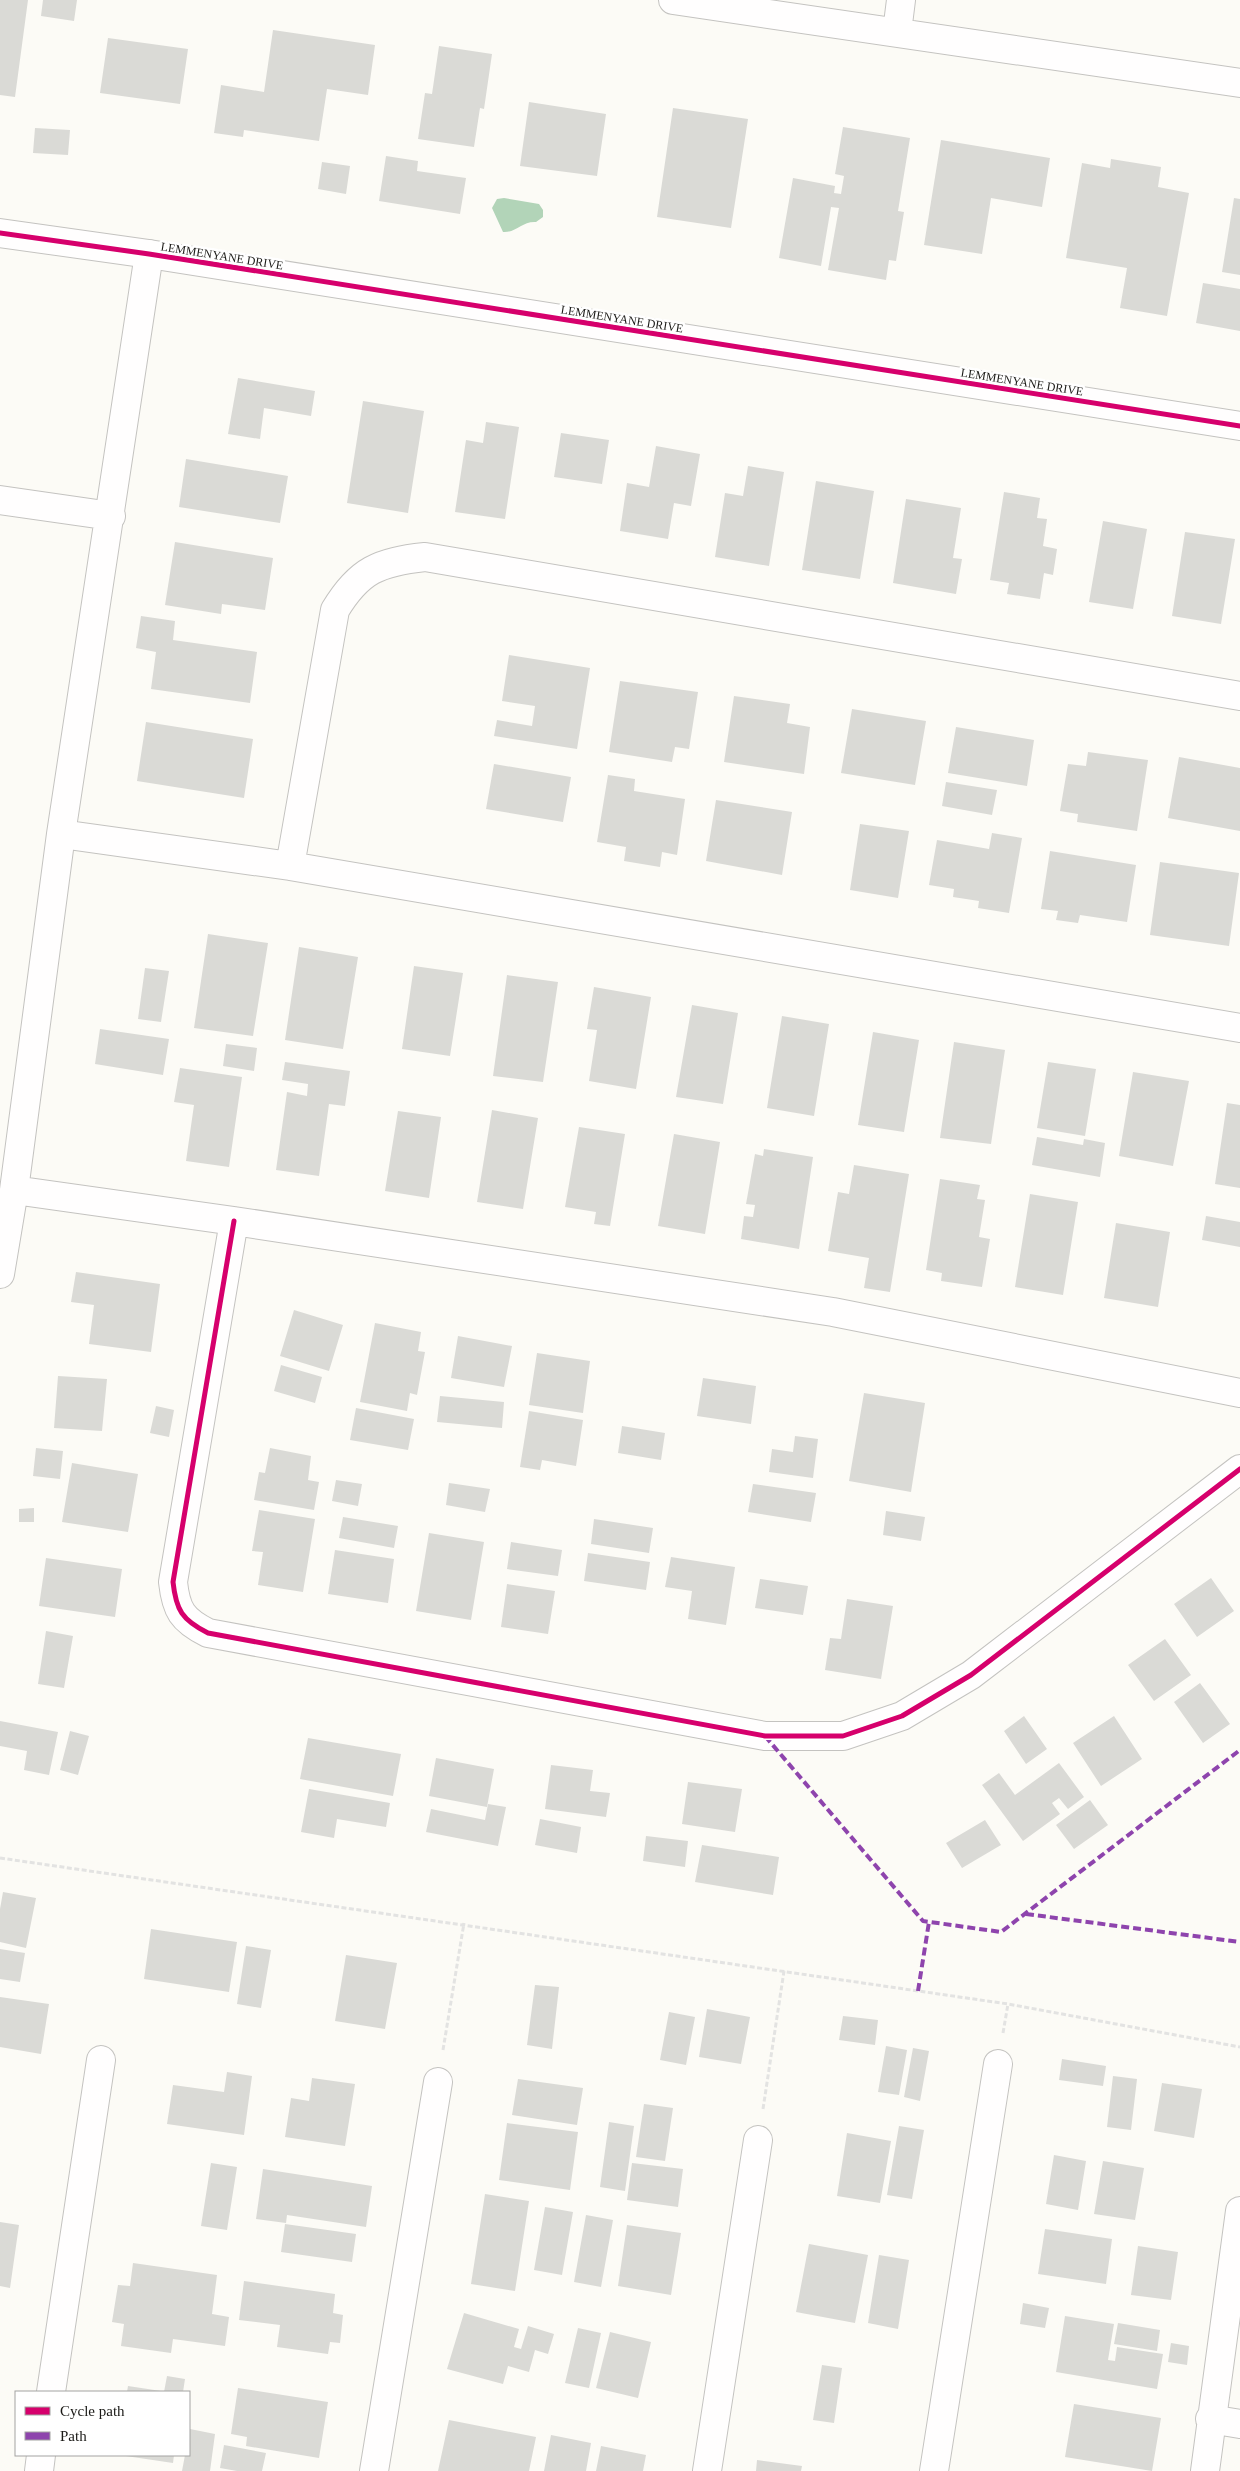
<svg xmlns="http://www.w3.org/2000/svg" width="1240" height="2471" viewBox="0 0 1240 2471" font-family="'Times New Roman',serif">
	<rect width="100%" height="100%" fill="#fcfbf6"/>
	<!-- water -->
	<path fill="#b2d4b8" d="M 504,198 L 539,204 L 543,210 L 543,217 L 536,222 C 522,221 516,233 503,232 L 492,208 L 497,199 Z"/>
	<!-- building -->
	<path fill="#dadad6" d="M 0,0 L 28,0 L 15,97 L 0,95 Z
		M 43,0 L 77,0 L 74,21 L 41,16 Z
		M 273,30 L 375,45 L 368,95 L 327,89 L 319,141 L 244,130 L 243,137 L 214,133 L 221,85 L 264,92 Z
		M 108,38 L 188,49 L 180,104 L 100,93 Z
		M 439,46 L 492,54 L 484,109 L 480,108 L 474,147 L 418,139 L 425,93 L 432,94 Z
		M 529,102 L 606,114 L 597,176 L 520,166 Z
		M 673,108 L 748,119 L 731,228 L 657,217 Z
		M 843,127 L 910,138 L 898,211 L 904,212 L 896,261 L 889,260 L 886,280 L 828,270 L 839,208 L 831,207 L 821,266 L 779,258 L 793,178 L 835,186 L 834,193 L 841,194 L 844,176 L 835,174 Z
		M 35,128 L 70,130 L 68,155 L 33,153 Z
		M 941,140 L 1050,158 L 1042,207 L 991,198 L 982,254 L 924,245 Z
		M 386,156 L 418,161 L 417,171 L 466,178 L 460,214 L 379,201 Z
		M 1111,159 L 1161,167 L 1158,187 L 1189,193 L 1167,316 L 1120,308 L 1127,268 L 1066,258 L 1082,163 L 1110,168 Z
		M 322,162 L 350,166 L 346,194 L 318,189 Z
		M 1234,198 L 1240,199 L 1240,275 L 1222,272 Z
		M 1203,283 L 1240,289 L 1240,331 L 1196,323 Z
		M 238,378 L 315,391 L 311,416 L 264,408 L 260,439 L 228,434 Z
		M 363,401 L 424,411 L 408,513 L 347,503 Z
		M 486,422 L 519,427 L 505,519 L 455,512 L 466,440 L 483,443 Z
		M 561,433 L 609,440 L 602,484 L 554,477 Z
		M 656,446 L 700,454 L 691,506 L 674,503 L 668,539 L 620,531 L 627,483 L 649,487 Z
		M 186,459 L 288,476 L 280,523 L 179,507 Z
		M 748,466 L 784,472 L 769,566 L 715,557 L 725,493 L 743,496 Z
		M 816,481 L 874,491 L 860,579 L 802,570 Z
		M 1004,492 L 1040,498 L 1037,518 L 1047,519 L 1043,546 L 1057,549 L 1053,575 L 1044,573 L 1040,599 L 1007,594 L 1009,583 L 990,580 Z
		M 906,499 L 961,508 L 953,558 L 962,559 L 956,594 L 893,583 Z
		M 1103,521 L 1147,529 L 1133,609 L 1089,602 Z
		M 1185,532 L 1235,539 L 1221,624 L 1172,616 Z
		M 175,542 L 273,558 L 265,610 L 222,604 L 221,614 L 165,605 Z
		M 141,616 L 175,621 L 173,640 L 257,652 L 250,703 L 151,689 L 156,652 L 136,648 Z
		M 509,655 L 590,668 L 577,749 L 494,736 L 497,720 L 532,726 L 535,706 L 502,701 Z
		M 620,681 L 698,692 L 689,749 L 675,747 L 672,762 L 609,752 Z
		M 734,696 L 790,704 L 787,723 L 810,727 L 804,774 L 724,762 Z
		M 852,709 L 926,721 L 915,785 L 841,773 Z
		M 146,722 L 253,739 L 244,798 L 137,781 Z
		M 956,727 L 1034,740 L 1027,786 L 948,773 Z
		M 1088,752 L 1148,760 L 1137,831 L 1077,822 L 1078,814 L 1060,811 L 1068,764 L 1086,766 Z
		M 1179,757 L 1240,768 L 1240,831 L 1168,818 Z
		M 494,764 L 571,777 L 563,822 L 486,809 Z
		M 608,775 L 635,779 L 634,791 L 685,799 L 677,855 L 662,852 L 660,867 L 624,861 L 626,847 L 597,842 Z
		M 946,782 L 997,790 L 992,815 L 942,806 Z
		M 716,800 L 792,812 L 782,875 L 706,861 Z
		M 860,824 L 909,831 L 898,898 L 850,890 Z
		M 992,833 L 1022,838 L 1009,913 L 978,908 L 979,901 L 953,897 L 954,889 L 929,885 L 937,840 L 989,849 Z
		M 1050,851 L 1136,865 L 1127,922 L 1080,915 L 1078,923 L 1056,920 L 1058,911 L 1041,909 Z
		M 1160,862 L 1239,873 L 1229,946 L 1150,935 Z
		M 208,934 L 268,943 L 253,1036 L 194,1028 Z
		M 299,947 L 358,957 L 343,1049 L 285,1040 Z
		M 414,966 L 463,973 L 450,1056 L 402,1049 Z
		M 145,968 L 169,971 L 161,1022 L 138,1019 Z
		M 507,975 L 558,982 L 543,1082 L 493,1076 Z
		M 594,987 L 651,997 L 636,1089 L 589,1081 L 597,1030 L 587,1029 Z
		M 692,1005 L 738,1013 L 723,1104 L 676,1097 Z
		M 782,1016 L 829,1024 L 814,1116 L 767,1108 Z
		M 100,1029 L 169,1039 L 163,1075 L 95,1064 Z
		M 873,1032 L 919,1040 L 904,1132 L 858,1125 Z
		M 954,1042 L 1005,1050 L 991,1144 L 940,1138 Z
		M 226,1044 L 257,1048 L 254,1071 L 223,1066 Z
		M 285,1062 L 350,1071 L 345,1106 L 329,1104 L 319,1176 L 276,1170 L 287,1092 L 307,1096 L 308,1084 L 282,1080 Z
		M 1048,1062 L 1096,1069 L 1085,1136 L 1037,1128 Z
		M 180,1068 L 242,1077 L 229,1167 L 186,1161 L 194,1105 L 174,1102 Z
		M 1133,1072 L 1189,1081 L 1173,1166 L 1119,1156 Z
		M 1227,1103 L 1240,1105 L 1240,1188 L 1215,1184 Z
		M 492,1110 L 538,1118 L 523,1209 L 477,1202 Z
		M 398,1111 L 441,1117 L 429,1198 L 385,1191 Z
		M 579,1127 L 625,1134 L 610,1226 L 594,1224 L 596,1212 L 565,1207 Z
		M 674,1134 L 720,1142 L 705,1234 L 658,1226 Z
		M 1037,1137 L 1083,1145 L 1084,1139 L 1105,1143 L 1100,1177 L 1032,1165 Z
		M 764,1149 L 813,1157 L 799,1249 L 741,1239 L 744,1216 L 753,1217 L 755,1205 L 746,1204 L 755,1154 L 763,1156 Z
		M 854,1165 L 909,1174 L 890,1292 L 864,1288 L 869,1258 L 828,1251 L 838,1192 L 849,1194 Z
		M 940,1179 L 980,1185 L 977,1199 L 985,1200 L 979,1237 L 990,1239 L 982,1287 L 941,1281 L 942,1273 L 926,1270 Z
		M 1030,1194 L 1078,1202 L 1063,1295 L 1015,1287 Z
		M 1206,1216 L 1240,1222 L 1240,1247 L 1202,1240 Z
		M 1116,1223 L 1170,1232 L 1158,1307 L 1104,1298 Z
		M 76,1272 L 160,1284 L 151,1352 L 89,1344 L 94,1305 L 71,1302 Z
		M 294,1310 L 343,1325 L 329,1371 L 280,1356 Z
		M 375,1323 L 421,1332 L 418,1351 L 425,1352 L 417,1395 L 410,1393 L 407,1411 L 360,1402 Z
		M 458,1336 L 512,1346 L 504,1387 L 451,1378 Z
		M 537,1353 L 590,1361 L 583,1413 L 529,1405 Z
		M 281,1365 L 322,1377 L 315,1403 L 274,1391 Z
		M 58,1376 L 107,1379 L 102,1431 L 54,1428 Z
		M 703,1378 L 756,1386 L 751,1424 L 697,1416 Z
		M 864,1393 L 925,1403 L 911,1492 L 849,1481 Z
		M 440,1396 L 504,1402 L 502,1428 L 437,1422 Z
		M 156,1406 L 174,1410 L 169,1437 L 150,1433 Z
		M 356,1408 L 414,1419 L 408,1450 L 350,1440 Z
		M 529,1411 L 583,1420 L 576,1466 L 542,1460 L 540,1470 L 520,1467 Z
		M 622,1426 L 665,1433 L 661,1460 L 618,1453 Z
		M 795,1436 L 818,1439 L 813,1478 L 769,1472 L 772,1449 L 793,1452 Z
		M 36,1448 L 63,1451 L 60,1479 L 33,1476 Z
		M 270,1448 L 311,1456 L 308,1480 L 319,1482 L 314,1510 L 254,1500 L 259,1472 L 265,1473 Z
		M 72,1463 L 138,1474 L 128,1532 L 62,1522 Z
		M 336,1480 L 362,1484 L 358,1506 L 332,1501 Z
		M 449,1483 L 490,1489 L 485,1512 L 446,1505 Z
		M 753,1484 L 816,1493 L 811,1522 L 748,1512 Z
		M 34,1508 L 34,1522 L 19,1522 L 19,1509 Z
		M 259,1510 L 315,1519 L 303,1592 L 258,1585 L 263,1552 L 252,1551 Z
		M 886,1511 L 925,1517 L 921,1541 L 883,1535 Z
		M 343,1517 L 398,1526 L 394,1548 L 339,1538 Z
		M 594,1519 L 653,1528 L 649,1553 L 591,1544 Z
		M 429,1533 L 484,1542 L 471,1620 L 416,1611 Z
		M 511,1542 L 562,1550 L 558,1576 L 507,1569 Z
		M 335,1550 L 394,1559 L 388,1603 L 328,1594 Z
		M 588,1553 L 650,1562 L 646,1590 L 584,1581 Z
		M 671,1557 L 735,1567 L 726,1625 L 688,1619 L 692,1591 L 665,1587 Z
		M 46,1558 L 122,1569 L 115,1617 L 39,1606 Z
		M 1211,1578 L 1234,1611 L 1197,1637 L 1174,1604 Z
		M 760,1579 L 808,1586 L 803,1615 L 755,1608 Z
		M 507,1584 L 555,1591 L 548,1634 L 501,1627 Z
		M 847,1599 L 893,1606 L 881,1679 L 825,1670 L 830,1638 L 841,1639 Z
		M 46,1631 L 73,1636 L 64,1688 L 38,1684 Z
		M 1165,1639 L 1191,1675 L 1154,1701 L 1128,1665 Z
		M 1200,1683 L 1230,1724 L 1203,1743 L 1174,1702 Z
		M 1024,1716 L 1047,1749 L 1026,1764 L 1004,1731 Z
		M 1114,1716 L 1142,1759 L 1101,1786 L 1073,1743 Z
		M 0,1721 L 58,1732 L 49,1775 L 24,1770 L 27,1751 L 0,1746 Z
		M 70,1731 L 89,1736 L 78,1775 L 60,1770 Z
		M 308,1738 L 401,1754 L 393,1796 L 300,1779 Z
		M 436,1758 L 494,1769 L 487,1807 L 429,1796 Z
		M 1059,1763 L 1084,1797 L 1068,1809 L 1059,1798 L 1052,1803 L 1060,1814 L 1023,1841 L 982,1785 L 999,1773 L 1015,1795 Z
		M 551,1765 L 593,1770 L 590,1791 L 610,1793 L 606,1817 L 545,1809 Z
		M 688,1782 L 742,1789 L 735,1832 L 682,1824 Z
		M 309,1789 L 390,1803 L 386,1827 L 337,1819 L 334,1838 L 301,1832 Z
		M 1090,1800 L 1108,1825 L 1074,1849 L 1056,1825 Z
		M 488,1804 L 506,1807 L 498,1846 L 426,1832 L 431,1809 L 485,1820 Z
		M 540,1819 L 581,1827 L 577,1853 L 535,1845 Z
		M 985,1820 L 1001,1845 L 962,1868 L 946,1843 Z
		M 646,1836 L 688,1841 L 685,1867 L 643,1861 Z
		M 702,1845 L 779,1857 L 773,1895 L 695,1882 Z
		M 3,1892 L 36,1898 L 26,1948 L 0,1942 L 0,1909 Z
		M 151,1929 L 237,1942 L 229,1992 L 144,1979 Z
		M 246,1946 L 271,1950 L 261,2008 L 237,2004 Z
		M 0,1949 L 25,1953 L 20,1982 L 0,1979 Z
		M 346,1955 L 397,1963 L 385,2029 L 335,2021 Z
		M 535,1985 L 559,1987 L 552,2049 L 527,2045 Z
		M 0,1997 L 49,2004 L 41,2054 L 0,2047 Z
		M 707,2009 L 750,2017 L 741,2064 L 699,2057 Z
		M 669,2012 L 695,2017 L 686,2065 L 660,2060 Z
		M 843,2016 L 878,2020 L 875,2045 L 839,2040 Z
		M 886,2046 L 907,2050 L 899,2095 L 878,2092 Z
		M 913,2048 L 929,2051 L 920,2101 L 904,2097 Z
		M 1062,2059 L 1106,2066 L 1103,2086 L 1059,2080 Z
		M 227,2072 L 252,2076 L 244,2135 L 167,2124 L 173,2085 L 224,2092 Z
		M 1113,2076 L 1137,2079 L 1131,2130 L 1107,2127 Z
		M 312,2078 L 355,2084 L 345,2146 L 285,2137 L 291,2098 L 309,2101 Z
		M 518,2079 L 583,2088 L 577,2125 L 512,2115 Z
		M 1162,2083 L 1202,2089 L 1194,2138 L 1154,2131 Z
		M 644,2104 L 673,2108 L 665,2161 L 636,2157 Z
		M 609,2122 L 634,2126 L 625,2191 L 600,2187 Z
		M 507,2123 L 578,2132 L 570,2190 L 499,2180 Z
		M 899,2126 L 924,2130 L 912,2199 L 887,2195 Z
		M 847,2133 L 891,2141 L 880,2203 L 837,2196 Z
		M 1054,2155 L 1086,2161 L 1078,2210 L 1046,2204 Z
		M 1103,2161 L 1144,2168 L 1135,2220 L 1094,2214 Z
		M 211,2163 L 237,2167 L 227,2230 L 201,2226 Z
		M 632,2163 L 683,2169 L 678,2207 L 627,2200 Z
		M 263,2169 L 372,2186 L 366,2227 L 287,2215 L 286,2223 L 256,2219 Z
		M 485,2194 L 529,2201 L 515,2291 L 471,2284 Z
		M 545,2207 L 573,2212 L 562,2275 L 534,2270 Z
		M 586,2215 L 613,2220 L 601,2287 L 574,2282 Z
		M 0,2222 L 19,2225 L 10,2288 L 0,2286 Z
		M 285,2224 L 356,2234 L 352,2262 L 281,2252 Z
		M 627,2225 L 681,2233 L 671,2295 L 618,2286 Z
		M 1045,2229 L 1112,2239 L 1106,2284 L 1038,2274 Z
		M 809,2244 L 868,2255 L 855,2323 L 796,2312 Z
		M 1138,2246 L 1178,2252 L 1171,2300 L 1131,2295 Z
		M 879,2255 L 909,2260 L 898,2329 L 868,2323 Z
		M 133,2263 L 217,2275 L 212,2314 L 229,2317 L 225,2346 L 173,2339 L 171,2353 L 121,2346 L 124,2324 L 112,2322 L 118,2285 L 130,2286 Z
		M 244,2281 L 335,2294 L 333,2313 L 343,2315 L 340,2343 L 330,2342 L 328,2354 L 277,2347 L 280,2325 L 239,2320 Z
		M 1023,2303 L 1049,2308 L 1045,2328 L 1020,2324 Z
		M 464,2313 L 519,2329 L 514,2347 L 521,2349 L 528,2326 L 554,2334 L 548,2354 L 535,2350 L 529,2372 L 508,2366 L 503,2384 L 447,2369 Z
		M 1065,2316 L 1114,2324 L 1108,2360 L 1115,2361 L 1117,2347 L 1163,2354 L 1157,2389 L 1056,2372 Z
		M 1118,2323 L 1160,2330 L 1157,2351 L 1114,2344 Z
		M 578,2328 L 601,2333 L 589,2388 L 565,2383 Z
		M 610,2332 L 651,2342 L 638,2398 L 596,2388 Z
		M 1171,2343 L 1189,2346 L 1187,2365 L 1168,2362 Z
		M 822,2365 L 842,2368 L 834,2423 L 813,2420 Z
		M 167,2376 L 185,2379 L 183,2392 L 164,2392 Z
		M 128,2386 L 161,2391 L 161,2392 L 127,2392 Z
		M 238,2388 L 328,2402 L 319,2458 L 246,2446 L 247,2437 L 231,2434 Z
		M 1074,2404 L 1161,2418 L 1152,2471 L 1065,2457 Z
		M 449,2420 L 536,2437 L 529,2471 L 438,2471 Z
		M 190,2429 L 215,2434 L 210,2471 L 182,2471 L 185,2455 L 189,2455 Z
		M 551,2435 L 591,2443 L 586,2471 L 544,2471 Z
		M 224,2445 L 266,2453 L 262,2471 L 237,2471 L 220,2468 Z
		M 601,2446 L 646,2455 L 643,2471 L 596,2471 Z
		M 119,2455 L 174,2455 L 173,2463 Z
		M 757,2460 L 802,2466 L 801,2471 L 756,2471 Z"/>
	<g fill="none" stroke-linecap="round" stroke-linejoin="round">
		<!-- minor casing -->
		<g stroke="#c4c3c0" stroke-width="30">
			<path id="minor" d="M 673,0 L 1240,83
				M 897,32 L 901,0
				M 0,500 L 111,516
				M 61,834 L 290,866 L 1240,1028
				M 290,866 L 335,610 C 359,570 379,562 425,557 L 1240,696
				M 14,1190 L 234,1221 L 833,1312 L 1240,1393
				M 234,1221 L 173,1582 C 176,1610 182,1620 208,1633 L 765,1736 L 843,1736 L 902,1716 L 971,1675 L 1240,1469
				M 0,1274 L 14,1190 L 61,834 L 149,254
				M 51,2392 L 101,2060
				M 1210,2419 L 1240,2424
				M 39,2471 L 41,2455
				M 374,2471 L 438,2082
				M 707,2471 L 758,2140
				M 934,2471 L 998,2064
				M 1205,2471 L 1240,2211"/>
		</g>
		<!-- tertiary casing -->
		<g stroke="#c4c3c0" stroke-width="30">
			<path id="tertiary" d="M 0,233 L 149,254 L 1240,426"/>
		</g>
		<!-- path -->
		<path stroke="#e3e3e2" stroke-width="3" stroke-dasharray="5 2.5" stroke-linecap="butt" d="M 0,1858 L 1008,2004 L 1240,2047
			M 1003,2033 L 1008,2004
			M 443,2050 L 464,1923
			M 763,2109 L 784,1971"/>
		<!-- minor -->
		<use href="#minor" stroke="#fffefe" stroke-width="28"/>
		<!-- tertiary -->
		<use href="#tertiary" stroke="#fffefe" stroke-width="28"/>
		<!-- quiet -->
		<path stroke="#8e44ad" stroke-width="4" stroke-dasharray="8 4" stroke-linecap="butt" d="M 765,1736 L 923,1921 L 1001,1932 L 1240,1750
			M 1026,1914 L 1240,1942
			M 918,1991 L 929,1922"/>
		<!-- cycleway casing -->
		<g stroke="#fff" stroke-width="8">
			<path id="cycleway" d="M 0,233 L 149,254 L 1240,426
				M 234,1221 L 173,1582 C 176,1610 182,1620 208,1633 L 765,1736 L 843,1736 L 902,1716 L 971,1675 L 1240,1469"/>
		</g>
		<!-- cycleway -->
		<use href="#cycleway" stroke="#d6006c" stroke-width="5"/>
	</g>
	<g text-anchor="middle" stroke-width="5" stroke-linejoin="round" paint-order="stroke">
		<!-- street labels -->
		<g font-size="12" fill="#1a1916" stroke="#fff">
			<text transform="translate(222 256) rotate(9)" y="4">LEMMENYANE DRIVE</text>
			<text transform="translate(622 319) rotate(9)" y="4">LEMMENYANE DRIVE</text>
			<text transform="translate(1022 382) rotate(9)" y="4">LEMMENYANE DRIVE</text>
		</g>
	</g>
	<!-- legend -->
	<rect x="15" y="2391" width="175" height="65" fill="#ffffff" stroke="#a3a3a2"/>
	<rect x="25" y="2407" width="25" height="8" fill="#d6006c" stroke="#a3a3a2"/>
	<text x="60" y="2416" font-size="15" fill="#1a1916">Cycle path</text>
	<rect x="25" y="2432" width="25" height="8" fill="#8e44ad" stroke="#a3a3a2"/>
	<text x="60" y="2441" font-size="15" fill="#1a1916">Path</text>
</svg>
